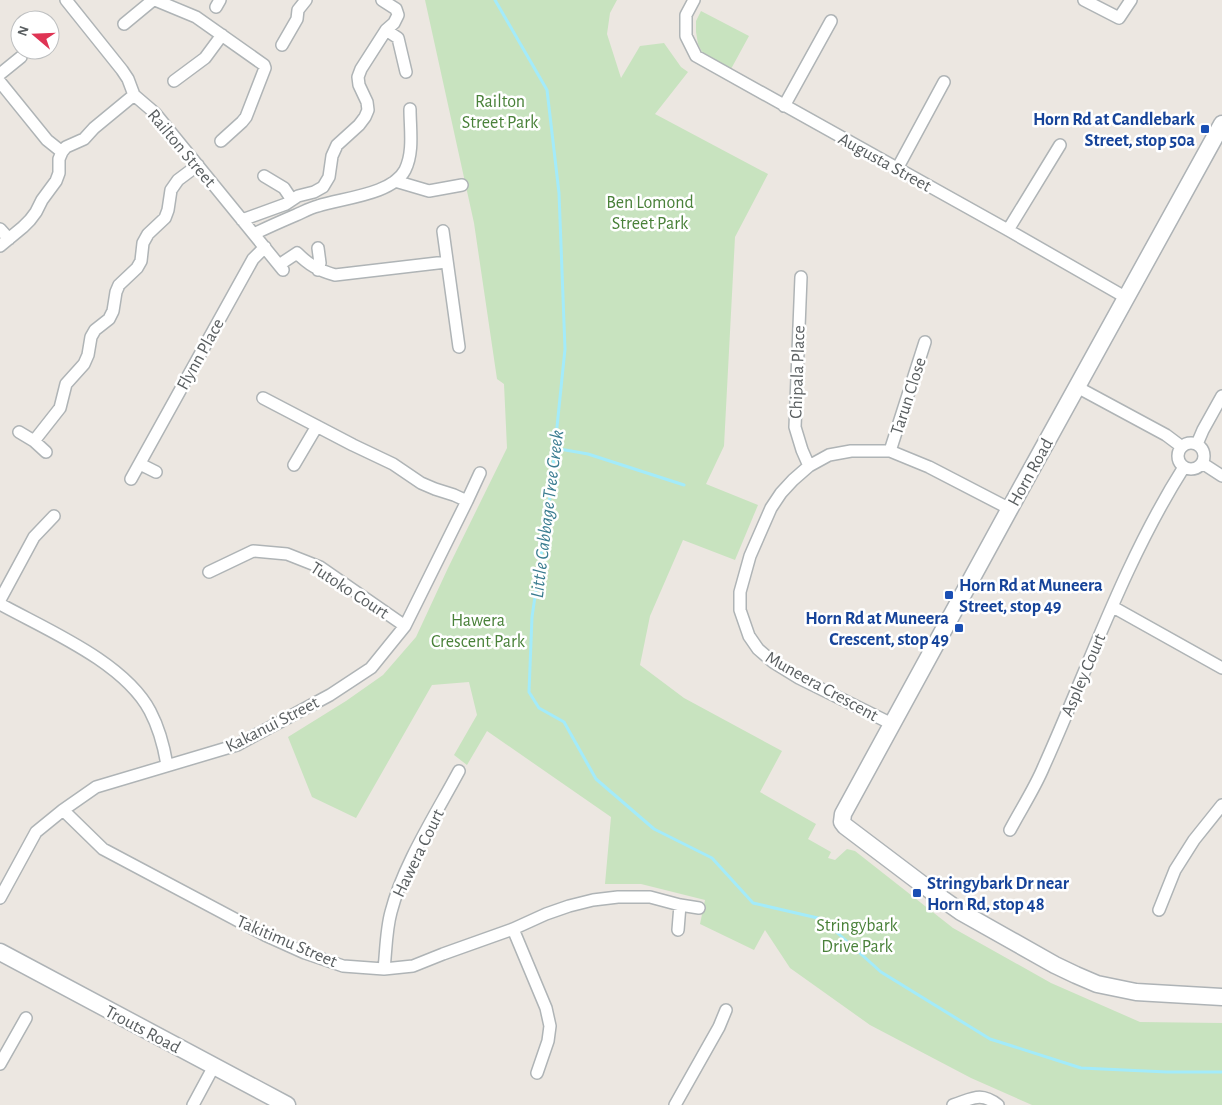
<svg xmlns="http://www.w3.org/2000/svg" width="1222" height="1105" viewBox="0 0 1222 1105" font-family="'Alegreya Sans',sans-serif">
	<rect width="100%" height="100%" fill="#ece7e1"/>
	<!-- green -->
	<path fill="#c8e3bf" d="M 425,0 L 617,0 L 610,13 L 607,34 L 621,78 L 640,46 L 664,43 L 681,67 L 688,72 L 655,114 L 768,174 L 735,237 L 724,446 L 706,484 L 758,505 L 735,560 L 683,540 L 650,616 L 640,665 L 684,698 L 782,751 L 760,792 L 816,824 L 808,839 L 831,852 L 828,858 L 835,860 L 847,849 L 855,851 L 953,928 L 1051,983 L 1140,1022 L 1222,1023 L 1222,1105 L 1032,1105 L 971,1078 L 870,1025 L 790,968 L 765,930 L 754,950 L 700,924 L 705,900 L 641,884 L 605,884 L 611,817 L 487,731 L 467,765 L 454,755 L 477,715 L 469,682 L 432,685 L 356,818 L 312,797 L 288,737 L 346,701 L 383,675 L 416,637 L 448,568 L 507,448 L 504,384 L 497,379 L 474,223 Z
		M 701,11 L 749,36 L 731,69 L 702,52 L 698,44 L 696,32 L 696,21 Z"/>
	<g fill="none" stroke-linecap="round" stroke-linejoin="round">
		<!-- stream -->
		<path stroke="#a3ebfa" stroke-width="3" d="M 495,0 L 547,90 L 559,193 L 565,349 L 550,495 L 532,617 L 529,692 L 539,708 L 564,722 L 596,779 L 654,829 L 712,858 L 753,903 L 822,919 L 881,972 L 990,1039 L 1081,1068 L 1167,1072 L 1222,1072
			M 554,448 L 588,454 L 684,485"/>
		<!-- street casing -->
		<g stroke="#afb4b6" stroke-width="14">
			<path id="street" d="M 66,0 L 122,70 L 128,79 L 134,95 L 155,113 L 283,270
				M 155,0 L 196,17 L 264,65 L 265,68 L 246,117 L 242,122 L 221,141
				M 694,0 L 686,15 L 686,36 L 696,56 L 1008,230 L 1125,297
				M 1084,0 L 1119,18 L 1131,0
				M 216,7 L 220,0
				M 124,24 L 153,0
				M 386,30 L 398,38 L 406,72
				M 282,45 L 297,19 L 298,10 L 306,0
				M 0,74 L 21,57
				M 174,81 L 205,58 L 222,35
				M 0,82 L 47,140 L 62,152
				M 784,106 L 831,21
				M 897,169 L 944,82
				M 264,176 L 284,188 L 292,200
				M 395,181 L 429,191 L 462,185
				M 242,220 L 286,204 L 298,196 L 314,192 L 323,187 L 329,177 L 332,156 L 337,145 L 359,125 L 365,117 L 368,110 L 367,102 L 359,85 L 358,77 L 361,69 L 386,30 L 394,23 L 398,15 L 396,9 L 382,0
				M 0,229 L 9,239
				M 1008,230 L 1060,145
				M 443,231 L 459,347
				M 254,234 C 268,227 282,221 296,215 C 303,212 310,208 318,206 C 341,198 392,195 405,170 C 414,152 410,129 410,109
				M 0,246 L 23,227 L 30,220 L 36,212 L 42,200 L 56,181 L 59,173 L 59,159 L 62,152 L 66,147 L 84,139 L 94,128 L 134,95
				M 279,265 L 297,253 C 309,265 318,270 335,275 L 446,262
				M 318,270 L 320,263 L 318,248
				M 801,277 L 795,427 L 802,450 L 809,466
				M 1077,387 L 1166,435 L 1182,447
				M 263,398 L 353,445 L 393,464 L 421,483 L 435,489 L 454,495 L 467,501
				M 19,432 L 34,441 L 46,452
				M 34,441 L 60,408 L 66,384 L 84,364 L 88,355 L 91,337 L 95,330 L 109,319 L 113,311 L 116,292 L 119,285 L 137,268 L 141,261 L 143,243 L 148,234 L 165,218 L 168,210 L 171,190 L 178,180 L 198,165
				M1178 456a13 13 0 1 1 26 0a13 13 0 1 1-26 0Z
				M 1197,444 L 1203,430 L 1222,396
				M 890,451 L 925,342
				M 1202,463 L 1222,476
				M 140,464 L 156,472
				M 294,465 L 317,426
				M 131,479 L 253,259 L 265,247
				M 209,572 L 253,551 L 287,554 L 320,567 L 405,626
				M 0,600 L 34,537 L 54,516
				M 0,604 C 47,630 124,662 150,711 C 159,728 164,747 167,765
				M 1113,607 L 1222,668
				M 892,724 L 799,678 L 773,662 L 758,649 L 749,636 L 740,610 L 740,592 L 750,556 L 771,508 L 781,493 L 793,480 L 809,466 L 829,455 L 851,451 L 890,451 L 929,467 L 1010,509
				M 63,810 L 103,849 L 265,935 L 305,953 L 343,966 L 384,969 L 413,966 L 443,954 L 513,929 L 546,914 L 569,906 L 593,900 L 618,897 L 650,897 L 680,905 L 699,908
				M 1010,830 C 1021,809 1035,788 1044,766 C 1089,666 1125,560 1184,467
				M 0,898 L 36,832 L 63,810 L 96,787 L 237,745 L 330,695 L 371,668 L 405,626 L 467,501 L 480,473
				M 1159,910 L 1175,870 L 1194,840 L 1222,805
				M 513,929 L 546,1008 L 550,1026 L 548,1041 L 537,1073
				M 678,930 L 680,905
				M 384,969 C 386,951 386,930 391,912 C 403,865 436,814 459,771
				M 0,1064 L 26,1018
				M 193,1105 L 214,1066
				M 675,1105 L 719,1027 L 726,1010
				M 953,1105 C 972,1099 980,1091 998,1105"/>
		</g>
		<!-- secondary casing -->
		<g stroke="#aeb3b6" stroke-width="19">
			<path id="secondary" d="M 1222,124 C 1095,354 968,583 843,814 L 842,822 L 845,826 L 927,888 L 961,912 L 1055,965 L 1076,975 L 1097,984 L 1136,992 L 1222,997
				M 0,952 L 287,1105"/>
		</g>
		<!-- street -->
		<use href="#street" stroke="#fff" stroke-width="11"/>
		<!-- secondary -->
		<use href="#secondary" stroke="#fff" stroke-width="16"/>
	</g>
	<!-- markers -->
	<g fill="#1a4fb4" stroke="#fff" stroke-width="2">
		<rect x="1200" y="124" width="10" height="10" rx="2.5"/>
		<rect x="944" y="590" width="10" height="10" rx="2.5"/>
		<rect x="954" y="623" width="10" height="10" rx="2.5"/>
		<rect x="912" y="888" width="10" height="10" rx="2.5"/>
	</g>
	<g text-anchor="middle" stroke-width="5" stroke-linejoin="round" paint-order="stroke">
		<!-- park labels -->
		<g font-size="18" fill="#498139" stroke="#fff">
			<text x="500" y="107">Railton<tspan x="500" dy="21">Street Park</tspan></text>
			<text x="650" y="208">Ben Lomond<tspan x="650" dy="21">Street Park</tspan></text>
			<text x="478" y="626">Hawera<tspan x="478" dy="21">Crescent Park</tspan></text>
			<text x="857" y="931">Stringybark<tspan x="857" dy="21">Drive Park</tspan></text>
		</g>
		<!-- transit labels -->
		<g font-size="18" font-weight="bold" fill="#164399" stroke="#fff" text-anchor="end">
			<text x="1195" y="125">Horn Rd at Candlebark<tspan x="1195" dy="21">Street, stop 50a</tspan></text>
			<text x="959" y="591" text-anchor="start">Horn Rd at Muneera<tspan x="959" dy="21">Street, stop 49</tspan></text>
			<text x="949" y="624">Horn Rd at Muneera<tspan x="949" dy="21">Crescent, stop 49</tspan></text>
			<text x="927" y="889" text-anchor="start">Stringybark Dr near<tspan x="927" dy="21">Horn Rd, stop 48</tspan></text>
		</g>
		<!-- street labels -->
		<g font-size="18" fill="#5a5f61" stroke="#fff">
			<text transform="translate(182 148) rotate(50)" y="6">Railton Street</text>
			<text transform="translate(885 162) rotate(29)" y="6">Augusta Street</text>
			<text transform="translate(200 354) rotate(-61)" y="6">Flynn Place</text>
			<text transform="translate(797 372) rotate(-88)" y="6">Chipala Place</text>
			<text transform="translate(908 396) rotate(-72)" y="6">Tarun Close</text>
			<text transform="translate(1030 472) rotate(-61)" y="6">Horn Road</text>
			<text transform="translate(350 590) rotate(33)" y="6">Tutoko Court</text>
			<text transform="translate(1083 675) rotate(-67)" y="6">Aspley Court</text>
			<text transform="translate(822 686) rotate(29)" y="6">Muneera Crescent</text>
			<text transform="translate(272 724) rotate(-27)" y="6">Kakanui Street</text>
			<text transform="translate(418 853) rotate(-64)" y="6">Hawera Court</text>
			<text transform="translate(287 941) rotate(23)" y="6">Takitimu Street</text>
			<text transform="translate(143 1029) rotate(28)" y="6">Trouts Road</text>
		</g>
		<!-- water labels -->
		<g font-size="19" font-style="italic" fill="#3a7c90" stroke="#fff">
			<text transform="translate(546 514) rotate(-83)" y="7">Little Cabbage Tree Creek</text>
		</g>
	</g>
	<!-- north arrow -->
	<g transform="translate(35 35) rotate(289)"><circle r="24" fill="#ffffff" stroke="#bdbfc0"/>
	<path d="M0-4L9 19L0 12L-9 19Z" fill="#df3454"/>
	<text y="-8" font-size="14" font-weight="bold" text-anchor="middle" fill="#5a5f61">N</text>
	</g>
</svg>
